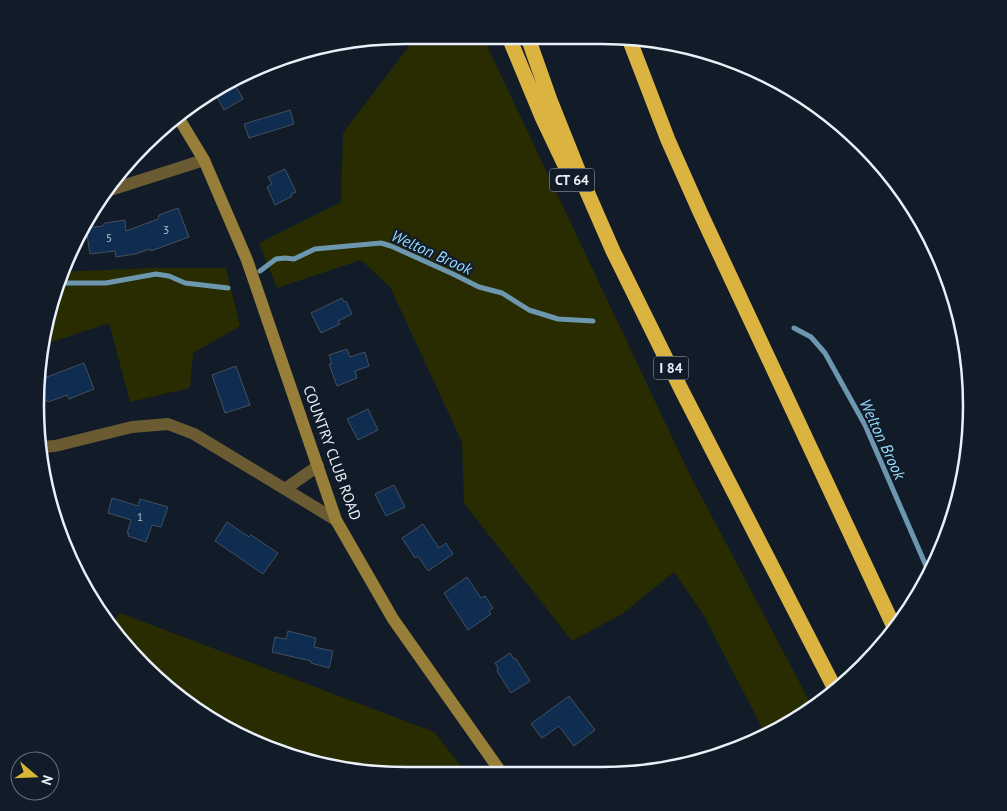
<svg xmlns="http://www.w3.org/2000/svg" width="1007" height="811" viewBox="0 0 1007 811" font-family="'PT Sans',sans-serif">
	<rect width="100%" height="100%" fill="#121c28"/>
	<!-- green -->
	<path fill="#282c00" d="M 408,35 L 482,35 L 689,473 L 813,708 L 767,737 L 703,614 L 674,572 L 622,614 L 572,641 L 464,503 L 462,442 L 390,287 L 361,260 L 277,288 L 259,243 L 341,202 L 343,133 L 413,41 Z
		M 151,268 L 226,268 L 240,326 L 193,353 L 190,388 L 130,402 L 109,323 L 43,345 L 55,287 L 61,272 Z
		M 120,613 L 434,732 L 468,775 L 382,775 L 310,763 L 242,738 L 180,699 L 127,650 L 111,625 Z"/>
	<g fill="none" stroke-linecap="round" stroke-linejoin="round">
		<!-- stream -->
		<path stroke="#6d97af" stroke-width="5" d="M 260,271 L 276,259 L 285,258 L 294,259 L 315,249 L 381,243 L 391,246 L 453,274 L 479,287 L 502,293 L 529,310 L 558,319 L 593,321
			M 56,283 L 106,283 L 156,274 L 169,276 L 185,283 L 228,288
			M 794,328 L 811,337 L 825,353 L 865,425 L 930,575"/>
	</g>
	<!-- building -->
	<path fill="#0e2d51" stroke="#44505e" d="M 232,80 L 243,99 L 224,110 L 213,90 L 220,84 Z
		M 290,110 L 294,124 L 249,138 L 244,124 Z
		M 285,169 L 296,192 L 291,194 L 292,196 L 275,205 L 267,187 L 272,184 L 268,177 Z
		M 178,208 L 189,237 L 151,251 L 150,249 L 135,254 L 116,257 L 115,251 L 90,254 L 86,228 L 103,226 L 105,223 L 125,220 L 126,231 L 158,219 L 159,215 Z
		M 342,298 L 344,302 L 346,301 L 352,314 L 338,321 L 340,324 L 321,333 L 311,313 Z
		M 347,349 L 350,357 L 365,352 L 369,366 L 355,371 L 357,378 L 337,386 L 329,364 L 332,364 L 329,355 Z
		M 84,363 L 94,389 L 69,399 L 67,395 L 48,402 L 47,400 L 37,404 L 36,381 Z
		M 236,366 L 250,405 L 225,413 L 212,375 Z
		M 368,409 L 378,430 L 358,440 L 347,419 Z
		M 394,485 L 405,507 L 386,516 L 375,494 Z
		M 112,498 L 138,506 L 140,499 L 168,507 L 161,527 L 152,525 L 146,542 L 128,536 L 129,533 L 127,533 L 131,520 L 108,513 Z
		M 227,522 L 249,537 L 251,535 L 278,553 L 263,574 L 215,541 Z
		M 423,524 L 439,548 L 446,543 L 453,554 L 428,571 L 418,556 L 415,558 L 402,538 Z
		M 467,577 L 481,598 L 485,596 L 493,608 L 489,611 L 491,614 L 468,630 L 444,593 Z
		M 288,631 L 316,638 L 314,647 L 333,651 L 329,668 L 311,663 L 311,661 L 272,652 L 275,637 L 286,639 Z
		M 510,653 L 513,658 L 516,659 L 530,681 L 511,693 L 497,671 L 498,668 L 495,663 Z
		M 569,696 L 595,730 L 574,746 L 559,726 L 542,738 L 531,724 Z"/>
	<g fill="none" stroke-linecap="round" stroke-linejoin="round">
		<!-- street -->
		<path stroke="#6a5b32" stroke-width="12" d="M 107,191 L 204,160
			M 40,447 L 55,446 L 132,427 L 168,424 L 194,434 L 336,520
			M 285,489 L 318,466"/>
		<!-- secondary -->
		<path stroke="#977f3a" stroke-width="12" d="M 178,117 L 204,160 L 247,260 L 336,520 L 393,619 L 503,775"/>
		<!-- highway -->
		<path stroke="#dab341" stroke-width="15" d="M 508,35 L 542,117 L 571,178
			M 527,35 L 550,100 L 582,180 L 613,251 L 682,391 L 836,691
			M 628,36 L 668,140 L 700,212 L 895,629"/>
	</g>
	<g text-anchor="middle" stroke-width="4.5" stroke-linejoin="round" paint-order="stroke">
		<!-- number labels -->
		<g font-size="12" fill="#b2bfcf">
			<text x="166" y="234">3</text>
			<text x="109" y="242">5</text>
			<text x="140" y="521">1</text>
		</g>
		<!-- shield labels -->
		<g fill="#121c28" stroke="#a8b0ba" stroke-width="1">
			<rect x="549.5" y="168.5" width="45" height="23" rx="4"/>
			<rect x="653.5" y="356.5" width="35" height="23" rx="4"/>
		</g>
		<g font-size="14" font-weight="bold" fill="#e9f0f9">
			<text x="572" y="185">CT 64</text>
			<text x="671" y="373">I 84</text>
		</g>
		<!-- street labels -->
		<g font-size="15" fill="#e9f0f9" stroke="#121c28">
			<text transform="translate(332 453) rotate(70)" y="5">COUNTRY CLUB ROAD</text>
		</g>
		<!-- water labels -->
		<g font-size="16" font-style="italic" fill="#96d9fe" stroke="#121c28">
			<text transform="translate(432 252) rotate(24)" y="6">Welton Brook</text>
			<text transform="translate(883 439) rotate(65)" y="6">Welton Brook</text>
		</g>
	</g>
	<!-- crop -->
	<path d="M0 0H1007V811H0ZM405 44H602A361 361 0 0 1 963 405V406A361 361 0 0 1 602 767H405A361 361 0 0 1 44 406V405A361 361 0 0 1 405 44Z" fill="#121c28" fill-rule="evenodd"/>
	<path fill="none" stroke="#e9f0f9" stroke-width="2.5" d="M405 44H602A361 361 0 0 1 963 405V406A361 361 0 0 1 602 767H405A361 361 0 0 1 44 406V405A361 361 0 0 1 405 44Z"/>
	<!-- north arrow -->
	<g transform="translate(35 776) rotate(109)"><circle r="24" fill="#121c28" stroke="#68717c"/>
	<path d="M0-4L9 19L0 12L-9 19Z" fill="#d5b534"/>
	<text y="-8" font-size="14" font-weight="bold" text-anchor="middle" fill="#e9f0f9">N</text>
	</g>
</svg>
